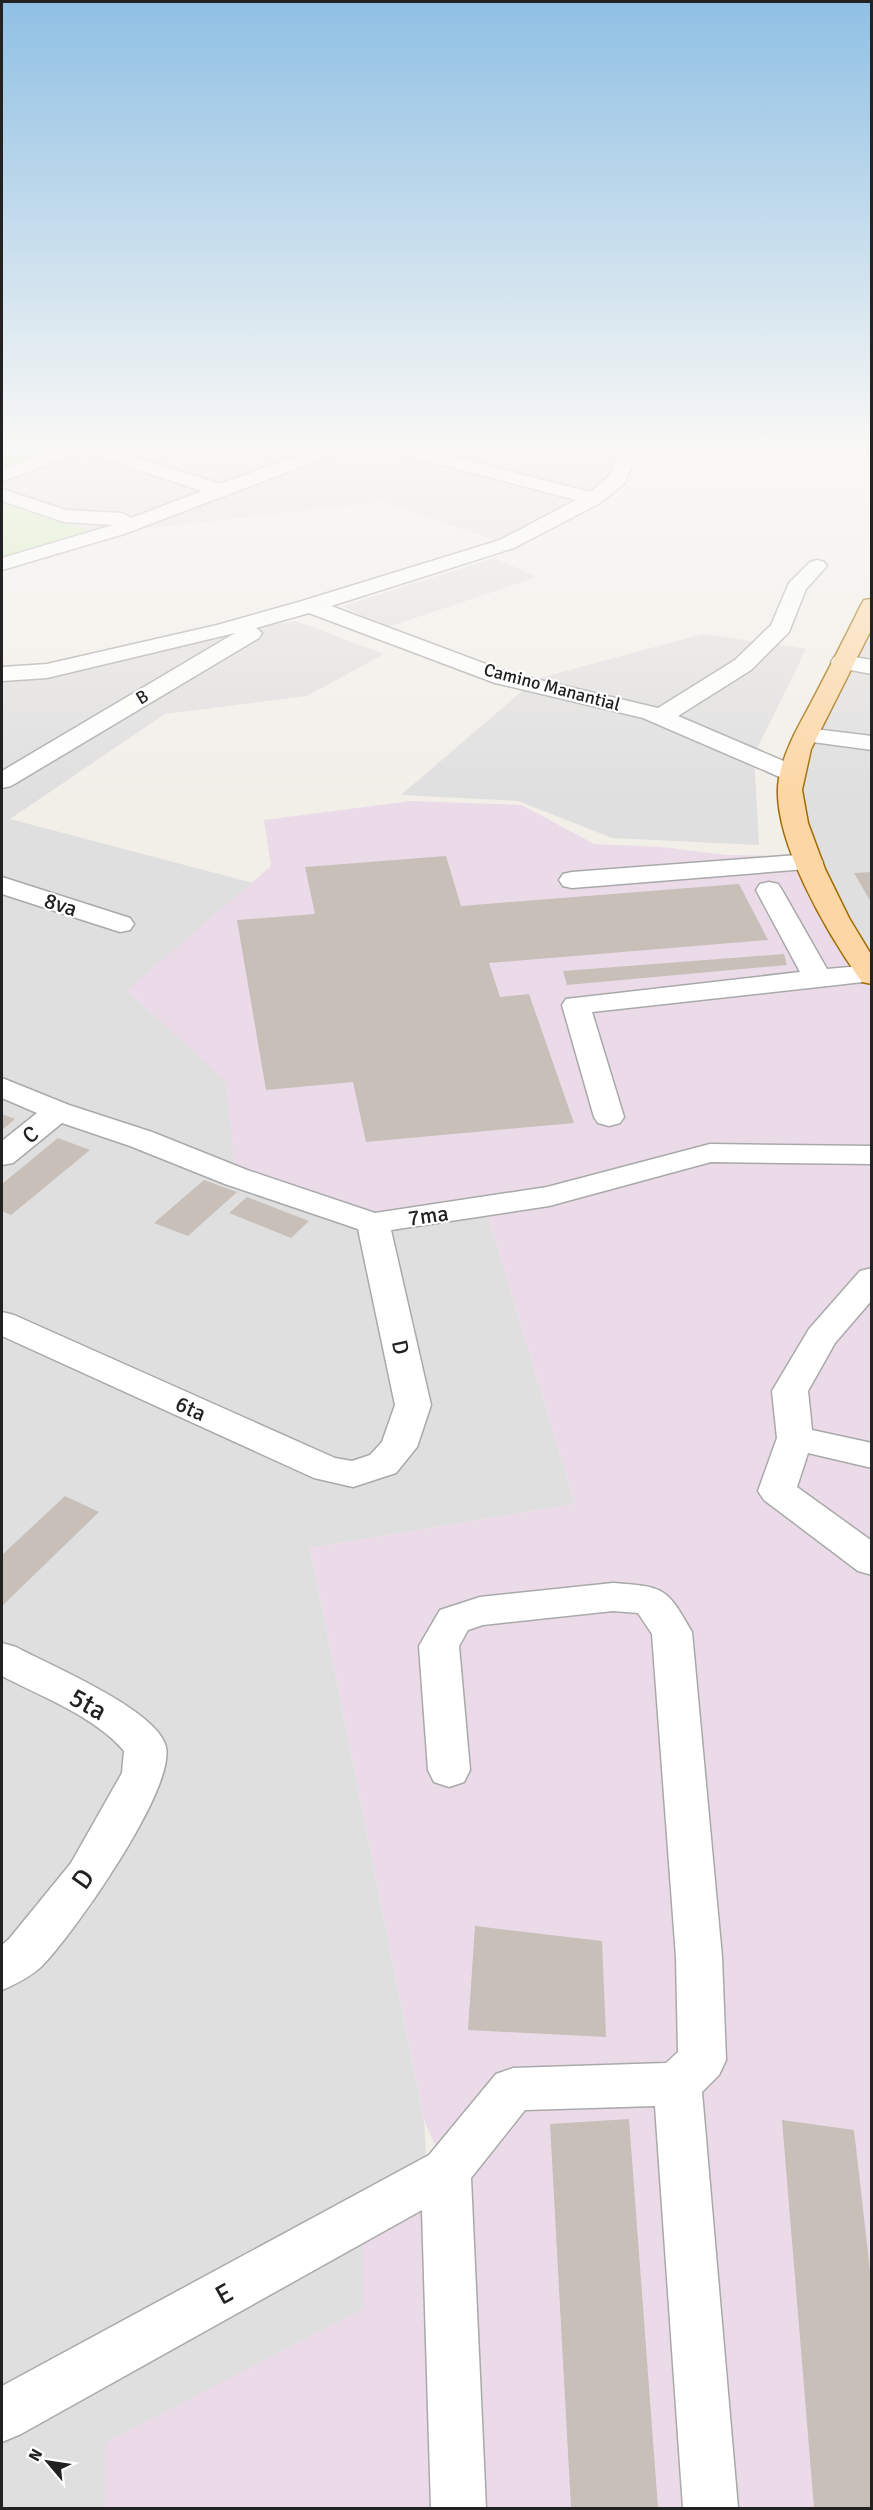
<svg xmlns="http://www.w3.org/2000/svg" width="873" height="2510" viewBox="0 0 873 2510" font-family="Signika,sans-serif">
	<rect width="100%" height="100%" fill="#f2efe9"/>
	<!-- residential -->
	<path fill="#e0dfdf" d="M 51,447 L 634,447 L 629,450 L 618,479 L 507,544 L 382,502 L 98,534 L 2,504 L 2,469 L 53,448 Z
		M 494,558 L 537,577 L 385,628 L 343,606 Z
		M 871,605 L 871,976 L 796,830 L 799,749 Z
		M 296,621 L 384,654 L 307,696 L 165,714 L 10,819 L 253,883 L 128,991 L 226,1081 L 236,1177 L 373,1223 L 488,1216 L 575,1504 L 310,1548 L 424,2120 L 427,2171 L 363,2218 L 363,2309 L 106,2443 L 105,2508 L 2,2508 L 2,680 L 59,674 L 234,631 Z
		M 703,634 L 806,649 L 754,755 L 759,845 L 612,838 L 518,801 L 401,795 L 536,679 Z"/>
	<!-- industrial -->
	<path fill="#ebdbe8" d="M 411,801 L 522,805 L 594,844 L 661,847 L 726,855 L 806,856 L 872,976 L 871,2508 L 105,2508 L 105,2443 L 363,2309 L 363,2218 L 446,2171 L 424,2120 L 310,1548 L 575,1504 L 488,1216 L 373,1223 L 236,1177 L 225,1081 L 127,990 L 271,866 L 264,820 Z"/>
	<!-- grass -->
	<path fill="#cdebb0" d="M 2,447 L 51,447 L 53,448 L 2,469 Z
		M 2,504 L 98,534 L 2,563 Z"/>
	<!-- building -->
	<path fill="#c7bfb8" d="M 446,856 L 461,906 L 739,884 L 768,940 L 489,963 L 500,997 L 529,994 L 574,1123 L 366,1142 L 353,1082 L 266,1090 L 237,920 L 315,914 L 305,867 Z
		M 872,872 L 872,904 L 854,873 Z
		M 784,954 L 787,965 L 567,985 L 563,971 Z
		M 2,1114 L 15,1119 L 2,1130 Z
		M 58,1138 L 90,1150 L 11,1215 L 2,1211 L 2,1184 Z
		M 204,1180 L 237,1192 L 188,1236 L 154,1223 Z
		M 247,1197 L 309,1221 L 291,1238 L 229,1213 Z
		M 65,1496 L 99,1512 L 2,1606 L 2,1555 Z
		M 475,1926 L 602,1941 L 606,2037 L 468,2030 Z
		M 629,2119 L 658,2508 L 571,2508 L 550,2124 Z
		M 782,2120 L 854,2130 L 872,2288 L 872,2508 L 814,2508 Z"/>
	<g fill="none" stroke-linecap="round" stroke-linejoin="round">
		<!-- minor casing -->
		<g stroke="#a9a9a9" stroke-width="3">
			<path id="minor" d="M 64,447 L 104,447 L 220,484 L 320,447 L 345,447 L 343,451 L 124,534 L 2,570 L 2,558 L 113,525 L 64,522 L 2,501 L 2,489 L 66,510 L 122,513 L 131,518 L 202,491 L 84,452 L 2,481 L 2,469 Z
				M 386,447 L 416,447 L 590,492 L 609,476 L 621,447 L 643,447 L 637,452 L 625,483 L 600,503 L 514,548 L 331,606 L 510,673 L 658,708 L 735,660 L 771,625 L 789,583 L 810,562 L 817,560 L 824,562 L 827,566 L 806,589 L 789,632 L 751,670 L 678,716 L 800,768 L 803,773 L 800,778 L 791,780 L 782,778 L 643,718 L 495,683 L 309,613 L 256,628 L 262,633 L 259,638 L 11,786 L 2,788 L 2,771 L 235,633 L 47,678 L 2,681 L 2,667 L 47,664 L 217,625 L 302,601 L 500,540 L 576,500 L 388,451 Z
				M 842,655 L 872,660 L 872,674 L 834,667 L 831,662 L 834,657 Z
				M 806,728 L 872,736 L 872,750 L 798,740 L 794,735 L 798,730 Z
				M 810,854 L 819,856 L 823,862 L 819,868 L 572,888 L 563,886 L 559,880 L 563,874 L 572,872 Z
				M 2,877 L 130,918 L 134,924 L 130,930 L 120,932 L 2,894 Z
				M 769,882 L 778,884 L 782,890 L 827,969 L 872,965 L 872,981 L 592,1012 L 624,1117 L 620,1123 L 609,1126 L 598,1123 L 594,1117 L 562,1005 L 566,999 L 800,972 L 756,890 L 760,884 Z
				M 2,1078 L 69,1105 L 152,1132 L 247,1170 L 375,1213 L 547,1187 L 710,1144 L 872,1146 L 872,1164 L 711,1162 L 549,1206 L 391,1230 L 431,1405 L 417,1447 L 396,1473 L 353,1487 L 314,1478 L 2,1336 L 2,1312 L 14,1315 L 335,1458 L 352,1461 L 370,1455 L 382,1442 L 395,1405 L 358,1229 L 225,1184 L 130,1146 L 62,1123 L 13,1163 L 2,1165 L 2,1141 L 37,1113 L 2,1098 Z
				M 872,1268 L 872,1300 L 835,1343 L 808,1391 L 812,1430 L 872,1443 L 872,1468 L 808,1453 L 797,1487 L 872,1541 L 872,1575 L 858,1571 L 764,1500 L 758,1491 L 777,1438 L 772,1391 L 809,1329 L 860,1271 Z
				M 613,1583 C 664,1587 666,1586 692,1632 L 722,1957 L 726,2060 L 719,2075 L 702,2092 L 738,2508 L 683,2508 L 655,2106 L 525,2110 L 471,2178 L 486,2508 L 431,2508 L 422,2210 L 21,2434 L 2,2442 L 2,2386 L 429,2155 L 496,2074 L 513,2068 L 666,2063 L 678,2052 L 676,1957 L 652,1634 L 638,1613 L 613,1611 L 483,1625 L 468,1630 L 459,1646 L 470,1770 L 464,1782 L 449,1787 L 434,1782 L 428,1770 L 419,1646 L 440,1610 L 480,1597 Z
				M 2,1643 L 16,1647 C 49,1665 158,1710 166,1747 C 175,1790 73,1935 41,1967 C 30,1977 16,1984 2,1990 L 2,1945 L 9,1939 L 71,1863 L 122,1773 L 124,1751 C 96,1717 40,1696 2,1676 Z"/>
		</g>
		<!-- major casing -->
		<g stroke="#a06b00" stroke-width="3">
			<path id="major" d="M 872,599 L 872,628 L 811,749 L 802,790 L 808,823 L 825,869 L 849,918 L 872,956 L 872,984 L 862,982 C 829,936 769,836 779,778 C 784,751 798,727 811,703 C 828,670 845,638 861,605 L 864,600 Z"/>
		</g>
		<!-- minor -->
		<use href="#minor" fill="#fff" fill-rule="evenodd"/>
		<!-- major -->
		<use href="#major" fill="#fcd6a4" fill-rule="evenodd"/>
	</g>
	<!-- sky -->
	<linearGradient id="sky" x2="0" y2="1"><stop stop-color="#8fc0e4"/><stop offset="0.56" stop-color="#f9f8f5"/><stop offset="1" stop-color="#f9f8f5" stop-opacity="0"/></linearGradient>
	<rect width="873" height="798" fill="url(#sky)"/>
	<g text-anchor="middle" stroke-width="4.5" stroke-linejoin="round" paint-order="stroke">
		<!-- far-street labels -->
		<g font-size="18" fill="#222" stroke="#fff">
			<text transform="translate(552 687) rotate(15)" y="6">Camino Manantial</text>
			<text transform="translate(142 697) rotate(-31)" y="6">B</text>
		</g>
		<!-- street labels -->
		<g font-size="22" fill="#222" stroke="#fff">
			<text transform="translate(61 904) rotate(18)" y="8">8va</text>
			<text transform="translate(30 1134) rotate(-38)" y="8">C</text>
			<text transform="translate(428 1215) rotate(-8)" y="8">7ma</text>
			<text transform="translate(401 1347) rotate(78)" y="8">D</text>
			<text transform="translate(191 1408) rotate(24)" y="8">6ta</text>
		</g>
		<!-- near-street labels -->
		<g font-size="27" fill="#222" stroke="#fff">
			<text transform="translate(88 1704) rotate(29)" y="9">5ta</text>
			<text transform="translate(83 1879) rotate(-55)" y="9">D</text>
			<text transform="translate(224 2294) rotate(-29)" y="9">E</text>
		</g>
	</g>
	<!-- border -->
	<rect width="873" height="2510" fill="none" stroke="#222222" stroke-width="6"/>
	<!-- north arrow -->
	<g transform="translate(48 2462) rotate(299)" stroke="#ffffff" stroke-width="4.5" paint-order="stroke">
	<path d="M0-4.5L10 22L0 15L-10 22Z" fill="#222222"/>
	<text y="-9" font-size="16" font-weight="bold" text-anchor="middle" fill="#222222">N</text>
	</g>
</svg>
